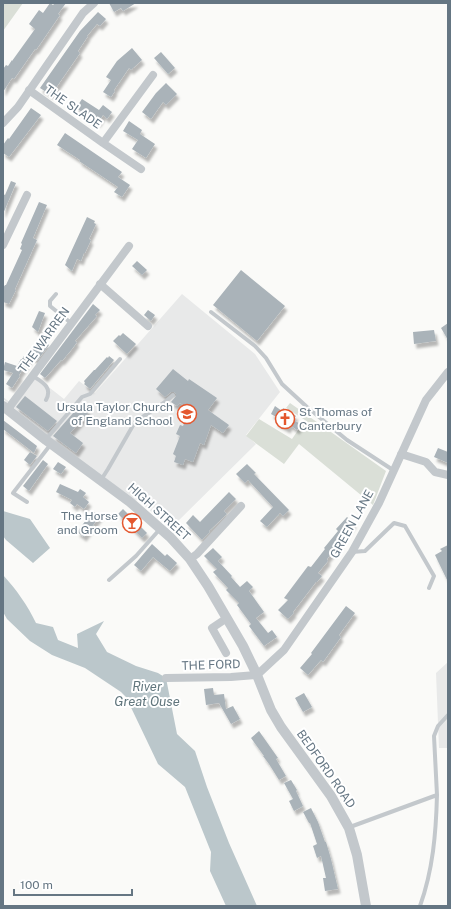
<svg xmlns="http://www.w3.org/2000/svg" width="451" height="909" viewBox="0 0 451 909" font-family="'Public Sans',sans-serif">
	<defs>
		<filter id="shadow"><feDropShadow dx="2.5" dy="4.5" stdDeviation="1" flood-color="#0004"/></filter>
	</defs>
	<rect width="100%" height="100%" fill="#fafaf8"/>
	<!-- built -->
	<path fill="#e8e9e9" d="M 182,294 L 255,354 L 280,392 L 246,435 L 256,444 L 171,528 L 146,507 L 76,458 L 3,399 L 3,397 L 11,403 L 32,374 L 64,399 L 79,381 L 95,393 Z
		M 448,662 L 448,748 L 439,748 L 436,673 Z"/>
	<!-- green -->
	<path fill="#dadfd7" d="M 3,3 L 23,3 L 3,31 Z
		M 290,403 L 386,471 L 373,505 L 299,444 L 284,464 L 246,436 L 259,419 L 292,439 L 305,420 L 286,408 Z"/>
	<!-- water -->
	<path fill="#bbc7cb" d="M 3,511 L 30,519 L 50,548 L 33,563 L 6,540 L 3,536 Z
		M 3,575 C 16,589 28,606 36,623 L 53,627 L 58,640 L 78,648 L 77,634 L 104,621 L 96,634 L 107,652 L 136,666 L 158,673 L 166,678 L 177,734 L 195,751 L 207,787 L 229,843 L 257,906 L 226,906 L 210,871 L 211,852 L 185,787 L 158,764 L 126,697 L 121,692 L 85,668 L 52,655 L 30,641 L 7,619 L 3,612 Z"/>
	<!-- building -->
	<path fill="#aab3b9" filter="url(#shadow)" d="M 50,3 L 53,5 L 55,3 L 66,3 L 58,14 L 60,15 L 47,34 L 36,50 L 35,49 L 14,79 L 12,78 L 3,92 L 3,69 L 6,65 L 8,66 L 12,60 L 12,61 L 35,29 L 29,24 L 39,10 L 43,13 Z
		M 109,3 L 136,3 L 123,11 L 121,8 L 114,12 Z
		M 98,12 L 106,19 L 100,26 L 97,24 L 87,36 L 88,36 L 78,51 L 80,53 L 51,95 L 40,88 L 80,31 Z
		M 132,48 L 142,60 L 131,70 L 129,68 L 114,90 L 115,91 L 111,97 L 103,92 L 111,80 L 106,77 L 117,61 Z
		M 161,52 L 175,68 L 168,74 L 154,58 Z
		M 166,83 L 177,94 L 166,105 L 163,102 L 151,119 L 142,112 L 156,93 Z
		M 82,99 L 99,110 L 103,105 L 112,112 L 107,119 L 103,115 L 98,123 L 76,108 Z
		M 31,108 L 41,115 L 9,157 L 3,153 L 3,145 L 8,138 L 9,139 Z
		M 129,121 L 142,130 L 140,134 L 155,144 L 146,158 L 132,149 L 138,140 L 123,131 Z
		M 65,133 L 122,172 L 118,177 L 130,185 L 122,197 L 114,192 L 118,187 L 79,161 L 80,160 L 57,145 Z
		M 11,181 L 16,183 L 3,214 L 3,194 L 5,195 Z
		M 39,202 L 47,205 L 33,238 L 37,240 L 15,289 L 16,290 L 9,304 L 3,302 L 3,288 L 5,285 L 6,285 L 22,250 L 20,249 L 22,244 L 21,243 Z
		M 87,217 L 95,221 L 94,223 L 96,224 L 89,239 L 91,240 L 85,253 L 84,253 L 81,261 L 77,259 L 72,271 L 65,265 Z
		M 137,261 L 147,270 L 142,275 L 132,266 Z
		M 241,270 L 285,306 L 257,341 L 213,305 Z
		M 93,304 L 100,310 L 95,315 L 97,316 L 75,341 L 77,342 L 72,349 L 62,361 L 61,360 L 54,368 L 45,378 L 40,374 Z
		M 148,310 L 155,315 L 151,321 L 144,315 Z
		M 39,311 L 45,313 L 38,332 L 32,327 Z
		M 448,323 L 448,340 L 441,328 Z
		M 434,330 L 436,341 L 414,344 L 413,332 Z
		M 123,333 L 136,344 L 127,354 L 113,341 L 119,335 L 120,336 Z
		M 40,338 L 49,345 L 37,361 L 28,354 Z
		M 24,356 L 30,359 L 19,375 L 20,376 L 12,388 L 6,384 L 13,373 L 3,370 L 5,362 L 17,366 L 21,359 L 22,359 Z
		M 109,356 L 114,360 L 90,389 L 84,384 L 85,383 L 84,381 L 94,370 L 95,370 L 107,357 L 108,358 Z
		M 173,369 L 188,381 L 189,379 L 217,398 L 208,410 L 229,425 L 223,433 L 211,425 L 204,445 L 200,443 L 193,462 L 185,459 L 183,465 L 174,462 L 176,456 L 173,454 L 180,436 L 176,434 L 180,425 L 183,426 L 190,409 L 180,403 L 177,406 L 171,402 L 176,396 L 176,394 L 174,392 L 171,392 L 165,397 L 156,389 Z
		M 25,396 L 57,421 L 48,431 L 16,407 Z
		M 81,404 L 89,412 L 70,433 L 83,443 L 76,453 L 53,436 Z
		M 275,406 L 282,411 L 283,408 L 296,416 L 293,420 L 301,424 L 297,430 L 290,425 L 288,429 L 275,422 L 278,418 L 271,414 Z
		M 3,420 L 37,446 L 34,453 L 3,429 Z
		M 438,448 L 448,452 L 448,463 L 434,457 Z
		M 30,452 L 37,456 L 30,465 L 24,460 Z
		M 43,460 L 48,464 L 29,491 L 23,486 Z
		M 58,462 L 66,467 L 61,474 L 53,469 Z
		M 247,464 L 256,473 L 254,474 L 289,510 L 283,516 L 280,513 L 267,527 L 260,521 L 273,507 L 248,480 L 245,483 L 236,474 Z
		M 60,484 L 78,492 L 80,489 L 86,493 L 83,497 L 89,502 L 84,509 L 77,504 L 75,507 L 70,503 L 72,500 L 56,492 Z
		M 229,492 L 236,499 L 224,511 L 227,514 L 209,531 L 210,532 L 202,540 L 186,523 L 193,515 L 200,522 Z
		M 123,509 L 147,533 L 142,538 L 118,514 Z
		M 93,511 L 100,516 L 84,537 L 77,532 Z
		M 347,517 L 354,523 L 339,541 L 340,543 L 327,559 L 328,561 L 318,573 L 322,576 L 317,582 L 316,582 L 293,612 L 294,613 L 288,619 L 278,610 L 288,600 L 284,598 L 308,566 L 311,567 L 325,549 L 324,548 L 338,531 L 336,529 Z
		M 152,544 L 165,556 L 167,554 L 177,563 L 170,571 L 153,557 L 141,571 L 134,565 Z
		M 448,545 L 448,582 L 435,555 L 442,551 L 440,549 Z
		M 213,548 L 222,557 L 218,561 L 232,576 L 231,577 L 240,587 L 247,581 L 253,587 L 249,591 L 264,612 L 256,618 L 268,633 L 272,630 L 277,637 L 264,646 L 249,626 L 251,624 L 237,605 L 239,603 L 226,590 L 228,588 L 213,572 L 217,569 L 204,556 Z
		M 346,606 L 355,613 L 339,635 L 341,637 L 323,662 L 321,660 L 308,675 L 300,668 L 312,654 L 311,653 Z
		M 213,688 L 214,695 L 224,694 L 226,709 L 233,706 L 240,719 L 231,724 L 219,703 L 206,705 L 204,689 Z
		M 304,693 L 312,707 L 303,712 L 295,698 Z
		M 259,731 L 278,758 L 276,759 L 286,776 L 279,780 L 269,764 L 263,756 L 264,756 L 251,738 Z
		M 291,780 L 297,790 L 296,791 L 303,806 L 294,811 L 289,801 L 293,799 L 284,783 Z
		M 311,808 L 318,822 L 325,842 L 326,842 L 331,859 L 335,876 L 338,889 L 325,891 L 323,878 L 326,878 L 321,856 L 317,858 L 313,846 L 317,844 L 310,823 L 309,823 L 303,812 Z"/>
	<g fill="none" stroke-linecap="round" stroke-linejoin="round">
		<!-- service -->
		<path stroke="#c3c8cc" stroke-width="4" d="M 56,294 L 50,301 L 50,306 L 71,323
			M 211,312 L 255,346 L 266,358 L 282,384 L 307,407 L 347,440 L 393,470
			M 33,376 C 42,382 53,387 46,400
			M 46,439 L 82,397 L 90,394 L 120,359
			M 101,480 L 108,469 L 135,422 L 165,402 L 173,395
			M 27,502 L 13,493 L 51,444
			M 352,552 L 365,551 L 394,523 L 405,526 L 434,576 L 429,588
			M 109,580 L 136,556 L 160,529
			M 350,827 L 437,795 L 434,736 L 438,726 L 448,715
			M 420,906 C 433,870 436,833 437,795"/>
		<!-- minor -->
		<path stroke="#c3c8cc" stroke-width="8" d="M 29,90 L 103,143
			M 3,123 L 18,107 L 83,13 L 94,3
			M 141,169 L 103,143 L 153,75
			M 3,245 L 27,195
			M 100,284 L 148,326
			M 8,409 L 129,246
			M 401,454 L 426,462 L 435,472 L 448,475
			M 190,559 L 197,554 L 241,506
			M 226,653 L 212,628 L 227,618
			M 166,678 L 231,677 L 257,675 L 284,650 L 352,552 L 379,503 L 426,400 L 448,372"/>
		<!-- tertiary -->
		<path stroke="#c3c8cc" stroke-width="10" d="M 3,406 L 46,440 L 130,502 L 170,537 L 190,559 L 208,586 L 243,646 L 257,675 L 271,710 L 281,727 L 331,796 L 349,828 L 357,855 L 366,906"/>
	</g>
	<!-- icons -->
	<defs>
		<g id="school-ring" transform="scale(1)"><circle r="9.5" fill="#fff" stroke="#e4572e" stroke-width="1.5"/><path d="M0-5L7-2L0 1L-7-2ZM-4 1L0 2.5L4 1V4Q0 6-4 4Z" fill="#e4572e"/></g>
		<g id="church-ring" transform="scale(1)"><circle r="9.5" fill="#fff" stroke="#e4572e" stroke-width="1.5"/><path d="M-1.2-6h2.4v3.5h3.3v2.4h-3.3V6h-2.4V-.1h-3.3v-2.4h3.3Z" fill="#e4572e"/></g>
		<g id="bar-ring" transform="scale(1)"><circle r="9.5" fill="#fff" stroke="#e4572e" stroke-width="1.5"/><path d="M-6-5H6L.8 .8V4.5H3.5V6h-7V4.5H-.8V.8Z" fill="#e4572e"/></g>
	</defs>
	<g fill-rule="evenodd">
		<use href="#school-ring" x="187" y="414"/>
		<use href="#church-ring" x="285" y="419"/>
		<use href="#bar-ring" x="132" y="523"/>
	</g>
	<g text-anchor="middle" stroke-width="4" stroke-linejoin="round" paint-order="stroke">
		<!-- street labels -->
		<g font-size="12" fill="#657683" stroke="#fff">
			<text transform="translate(73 107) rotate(35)" y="4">THE SLADE</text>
			<text transform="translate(44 340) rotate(-54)" y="4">THE WARREN</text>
			<text transform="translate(159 512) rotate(42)" y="4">HIGH STREET</text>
			<text transform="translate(352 524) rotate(-61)" y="4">GREEN LANE</text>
			<text transform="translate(211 665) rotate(-2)" y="4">THE FORD</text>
			<text transform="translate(326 769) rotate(55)" y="4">BEDFORD ROAD</text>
		</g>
		<!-- poi labels -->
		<g font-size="12" fill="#657683" stroke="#fff" text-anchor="end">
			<text x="173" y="411">Ursula Taylor Church<tspan x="173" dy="14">of England School</tspan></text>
			<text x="299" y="416" text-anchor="start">St Thomas of<tspan x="299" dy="14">Canterbury</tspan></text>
			<text x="118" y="520">The Horse<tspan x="118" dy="14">and Groom</tspan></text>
		</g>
		<!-- water labels -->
		<g font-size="13" font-style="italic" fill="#60757c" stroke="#fff">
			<text x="147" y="691">River<tspan x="147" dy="15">Great Ouse</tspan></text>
		</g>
	</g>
	<!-- border -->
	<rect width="451" height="909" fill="none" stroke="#657683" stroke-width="8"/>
	<!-- scale -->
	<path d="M14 889v6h118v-6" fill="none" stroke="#657683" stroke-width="2"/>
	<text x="20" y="889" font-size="12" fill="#657683" stroke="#ffffff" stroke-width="3" paint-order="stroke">100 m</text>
</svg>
